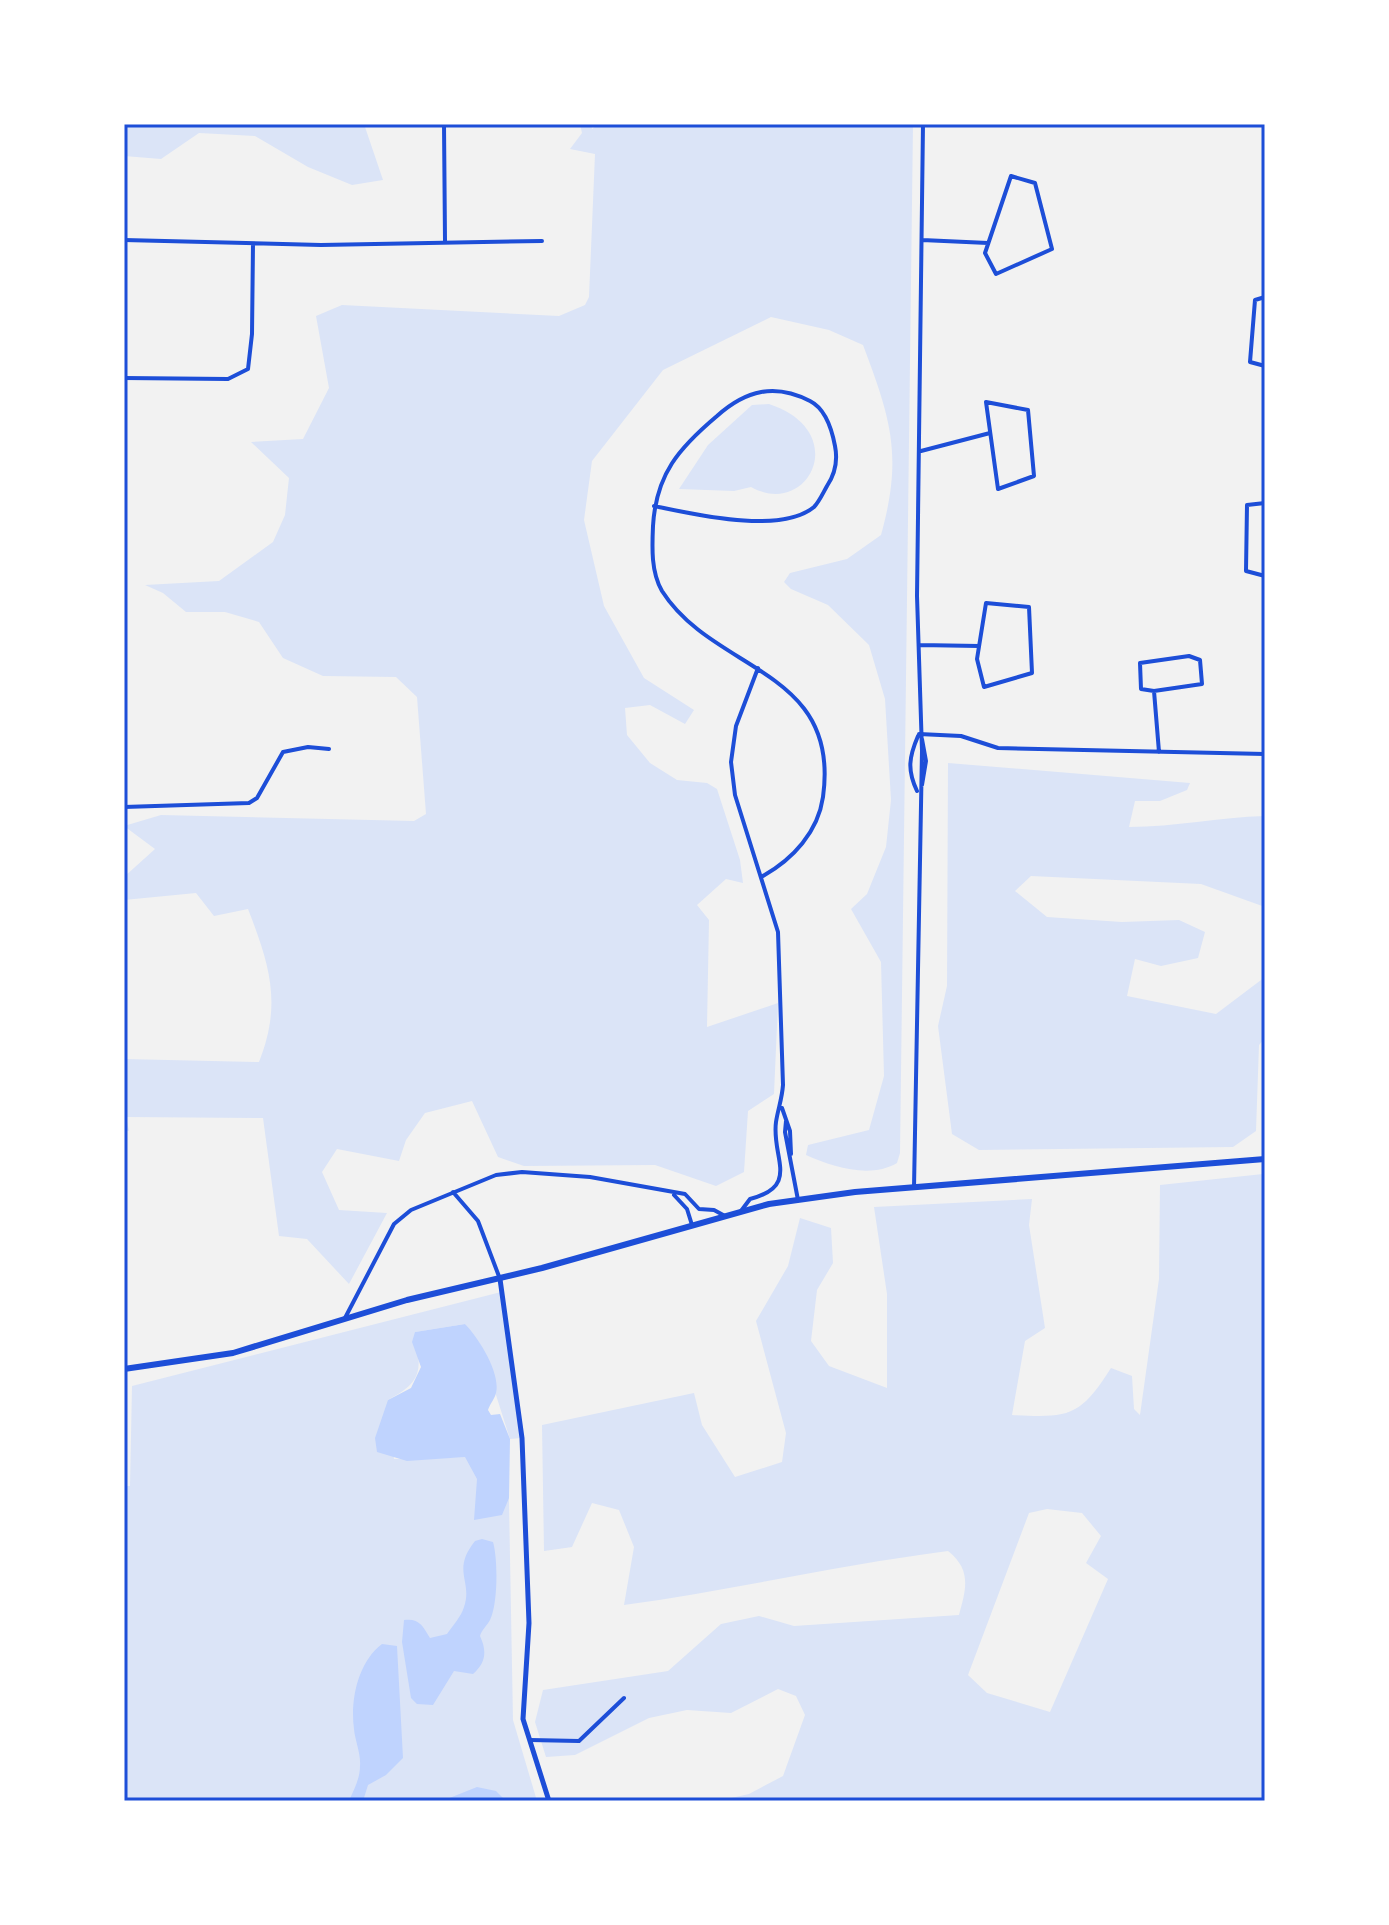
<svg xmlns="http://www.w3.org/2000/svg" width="1389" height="1925" viewBox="0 0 1389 1925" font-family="Manrope,sans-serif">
	<rect width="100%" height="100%" fill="#f2f2f2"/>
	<!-- green -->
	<path fill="#dbe4f7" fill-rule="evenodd" d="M 124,124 L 364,124 L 383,180 L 352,185 L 308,167 L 255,136 L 199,133 L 161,159 L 124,156 Z
		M 580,124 L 591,124 L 592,129 L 599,124 L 913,124 L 900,1153 L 897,1163 C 870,1179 833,1167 806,1155 L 808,1145 L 869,1130 L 884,1076 L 881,962 L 851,909 L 867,894 L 886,847 L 891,800 L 885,699 L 869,645 L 828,605 L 791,589 L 784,582 L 790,573 L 847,559 L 881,535 C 903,456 891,419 863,345 L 829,330 L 771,317 L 663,370 L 592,461 L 584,520 L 604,606 L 644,678 L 694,710 L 685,724 L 650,705 L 625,708 L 627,735 L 650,763 L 677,780 L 707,783 L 717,789 L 740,860 L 743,883 L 726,879 L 697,905 L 709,920 L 707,1027 L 778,1003 L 774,1094 L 748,1111 L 744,1172 L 716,1186 L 655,1165 L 524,1166 L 498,1157 L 472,1101 L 425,1113 L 406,1140 L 399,1161 L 337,1149 L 322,1172 L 339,1210 L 387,1213 L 349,1284 L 307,1239 L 279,1236 L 263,1118 L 126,1117 L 129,1131 L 124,1130 L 124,1059 L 259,1062 C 282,1004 270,966 248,909 L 214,916 L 196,893 L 124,900 L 124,877 L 155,849 L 124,826 L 161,815 L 414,821 L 426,814 L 417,697 L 396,677 L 323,676 L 283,658 L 259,622 L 225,612 L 186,612 L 163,593 L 145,585 L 219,581 L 273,542 L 285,515 L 289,478 L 251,442 L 303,439 L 329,388 L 316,316 L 342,305 L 559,316 L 585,305 L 589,297 L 595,154 L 570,149 L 582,133 Z
		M 769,404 C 852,431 809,519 751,487 L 734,491 L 679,489 L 708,445 L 752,405 Z
		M 948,763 L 1190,783 L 1187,790 L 1160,801 L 1135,801 L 1129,827 C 1175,827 1219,817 1265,816 L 1265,907 L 1201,884 L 1031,876 L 1015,891 L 1047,917 L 1122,922 L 1179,920 L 1205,932 L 1198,958 L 1161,966 L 1135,959 L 1127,996 L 1216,1014 L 1265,977 L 1265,1038 L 1259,1045 L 1256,1131 L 1233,1147 L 979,1150 L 952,1134 L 938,1026 L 947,986 Z
		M 1263,1174 L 1265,1801 L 718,1801 L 749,1794 L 783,1776 L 805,1715 L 796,1696 L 778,1689 L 731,1713 L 687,1710 L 649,1718 L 575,1755 L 546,1757 L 535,1722 L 543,1690 L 668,1671 L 721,1624 L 759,1616 L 794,1626 L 959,1615 C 966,1589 972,1570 948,1551 C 839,1565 733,1590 624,1605 L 634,1547 L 619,1510 L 592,1503 L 572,1547 L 544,1551 L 542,1425 L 694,1393 L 702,1425 L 735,1477 L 782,1462 L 786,1433 L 756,1321 L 788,1266 L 800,1218 L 831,1228 L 833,1263 L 817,1290 L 811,1341 L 829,1366 L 887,1388 L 887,1294 L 874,1207 L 1032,1199 L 1029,1225 L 1045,1328 L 1025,1341 L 1012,1415 C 1069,1418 1080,1417 1111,1368 L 1132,1376 L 1134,1409 L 1140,1415 L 1159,1279 L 1160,1185 ZM 1047,1509 L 1082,1513 L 1101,1536 L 1086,1563 L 1108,1579 L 1050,1712 L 987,1693 L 968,1675 L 1029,1513 Z
		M 501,1292 L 522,1438 L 510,1439 L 482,1351 L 465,1324 L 415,1332 C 421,1370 424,1381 388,1400 L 394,1459 L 465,1457 L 508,1448 L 513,1720 L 537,1801 L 124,1801 L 124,1486 L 130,1486 L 132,1386 Z"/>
	<!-- water -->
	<path fill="#bfd3fe" d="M 465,1324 C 478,1337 501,1373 496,1393 C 495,1398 490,1404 488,1410 L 491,1415 L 500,1414 L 510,1439 L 509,1498 L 502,1515 L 474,1520 L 477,1479 L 465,1457 L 407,1461 L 377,1452 L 375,1438 L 388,1400 L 411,1388 L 421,1367 L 412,1342 L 415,1332 Z
		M 482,1539 L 493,1542 C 498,1559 498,1604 490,1620 C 487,1626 482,1629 480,1636 C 487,1651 486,1663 473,1674 L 454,1671 L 433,1705 L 417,1704 L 411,1698 L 402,1642 L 404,1620 C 419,1618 423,1626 430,1638 L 447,1634 C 453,1625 461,1617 464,1607 C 473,1581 451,1571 475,1541 Z
		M 382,1644 L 397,1646 L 403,1758 L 386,1775 L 368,1785 L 363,1801 L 349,1801 C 354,1789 360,1779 360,1766 C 361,1753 355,1741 354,1729 C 350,1700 358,1662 382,1644 Z
		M 477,1787 L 496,1791 L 506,1801 L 442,1801 Z"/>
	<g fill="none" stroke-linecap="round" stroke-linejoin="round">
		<!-- minor -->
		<path stroke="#1d4ed8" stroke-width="4" d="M 444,124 L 445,241
			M 1011,176 L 1035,183 L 1052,249 L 996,274 L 985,253 Z
			M 124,240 L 321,245 L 542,241
			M 922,240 L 988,243
			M 1265,297 L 1255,300 L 1250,362 L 1265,366
			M 124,378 L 228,379 L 248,369 L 252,334 L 253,244
			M 986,402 L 1028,410 L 1034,476 L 998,489 Z
			M 921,451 L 990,433
			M 1265,503 L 1247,505 L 1246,571 L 1265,576
			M 654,506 C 694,514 780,535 814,507 C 819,502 823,493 827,486 C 835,474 838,461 835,446 C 832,430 826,409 810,401 C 775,383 746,390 717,416 C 679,448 656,474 653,526 C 652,548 651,572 662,591 C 714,673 841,668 823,797 C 818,832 793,859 763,876
			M 986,603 L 1029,607 L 1032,673 L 984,687 L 977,659 Z
			M 919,645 L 979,646
			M 1189,656 L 1200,660 L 1202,684 L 1154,691 L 1141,689 L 1140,663 Z
			M 1154,691 L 1159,752
			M 919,734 L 961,736 L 998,748 L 1265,754
			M 922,739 L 926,761 L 922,785
			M 917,791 C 907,770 909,757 918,736
			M 124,807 L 249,803 L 257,798 L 283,752 L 308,747 L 329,749
			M 782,1108 L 790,1131 L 791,1154
			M 786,1121 L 785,1132 L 798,1200
			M 914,1188 L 922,751 L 917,596 L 923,124
			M 453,1192 L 478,1221 L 500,1279
			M 674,1195 L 687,1209 L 692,1225
			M 741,1211 L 750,1199 C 801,1186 771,1157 776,1122 C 778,1109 782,1099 783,1085 L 778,932 L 735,795 L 731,762 L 736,726 L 758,668
			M 345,1318 L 394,1224 L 411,1210 L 496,1175 L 522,1172 L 590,1177 L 685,1194 L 699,1209 L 714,1210 L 725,1216
			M 530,1740 L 579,1741 L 624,1698"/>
		<!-- tertiary -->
		<path stroke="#1d4ed8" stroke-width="5" d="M 500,1279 L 522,1438 L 529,1623 L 523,1719 L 549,1801"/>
		<!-- primary -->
		<path stroke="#1d4ed8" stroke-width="6" d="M 124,1369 L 233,1353 L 407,1300 L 542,1268 L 769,1204 L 855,1192 L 1265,1159"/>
	</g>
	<!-- border -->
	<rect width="1389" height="1925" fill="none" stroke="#ffffff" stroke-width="252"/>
	<rect x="126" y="126" width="1137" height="1673" fill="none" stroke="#1d4ed8" stroke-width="3"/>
</svg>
